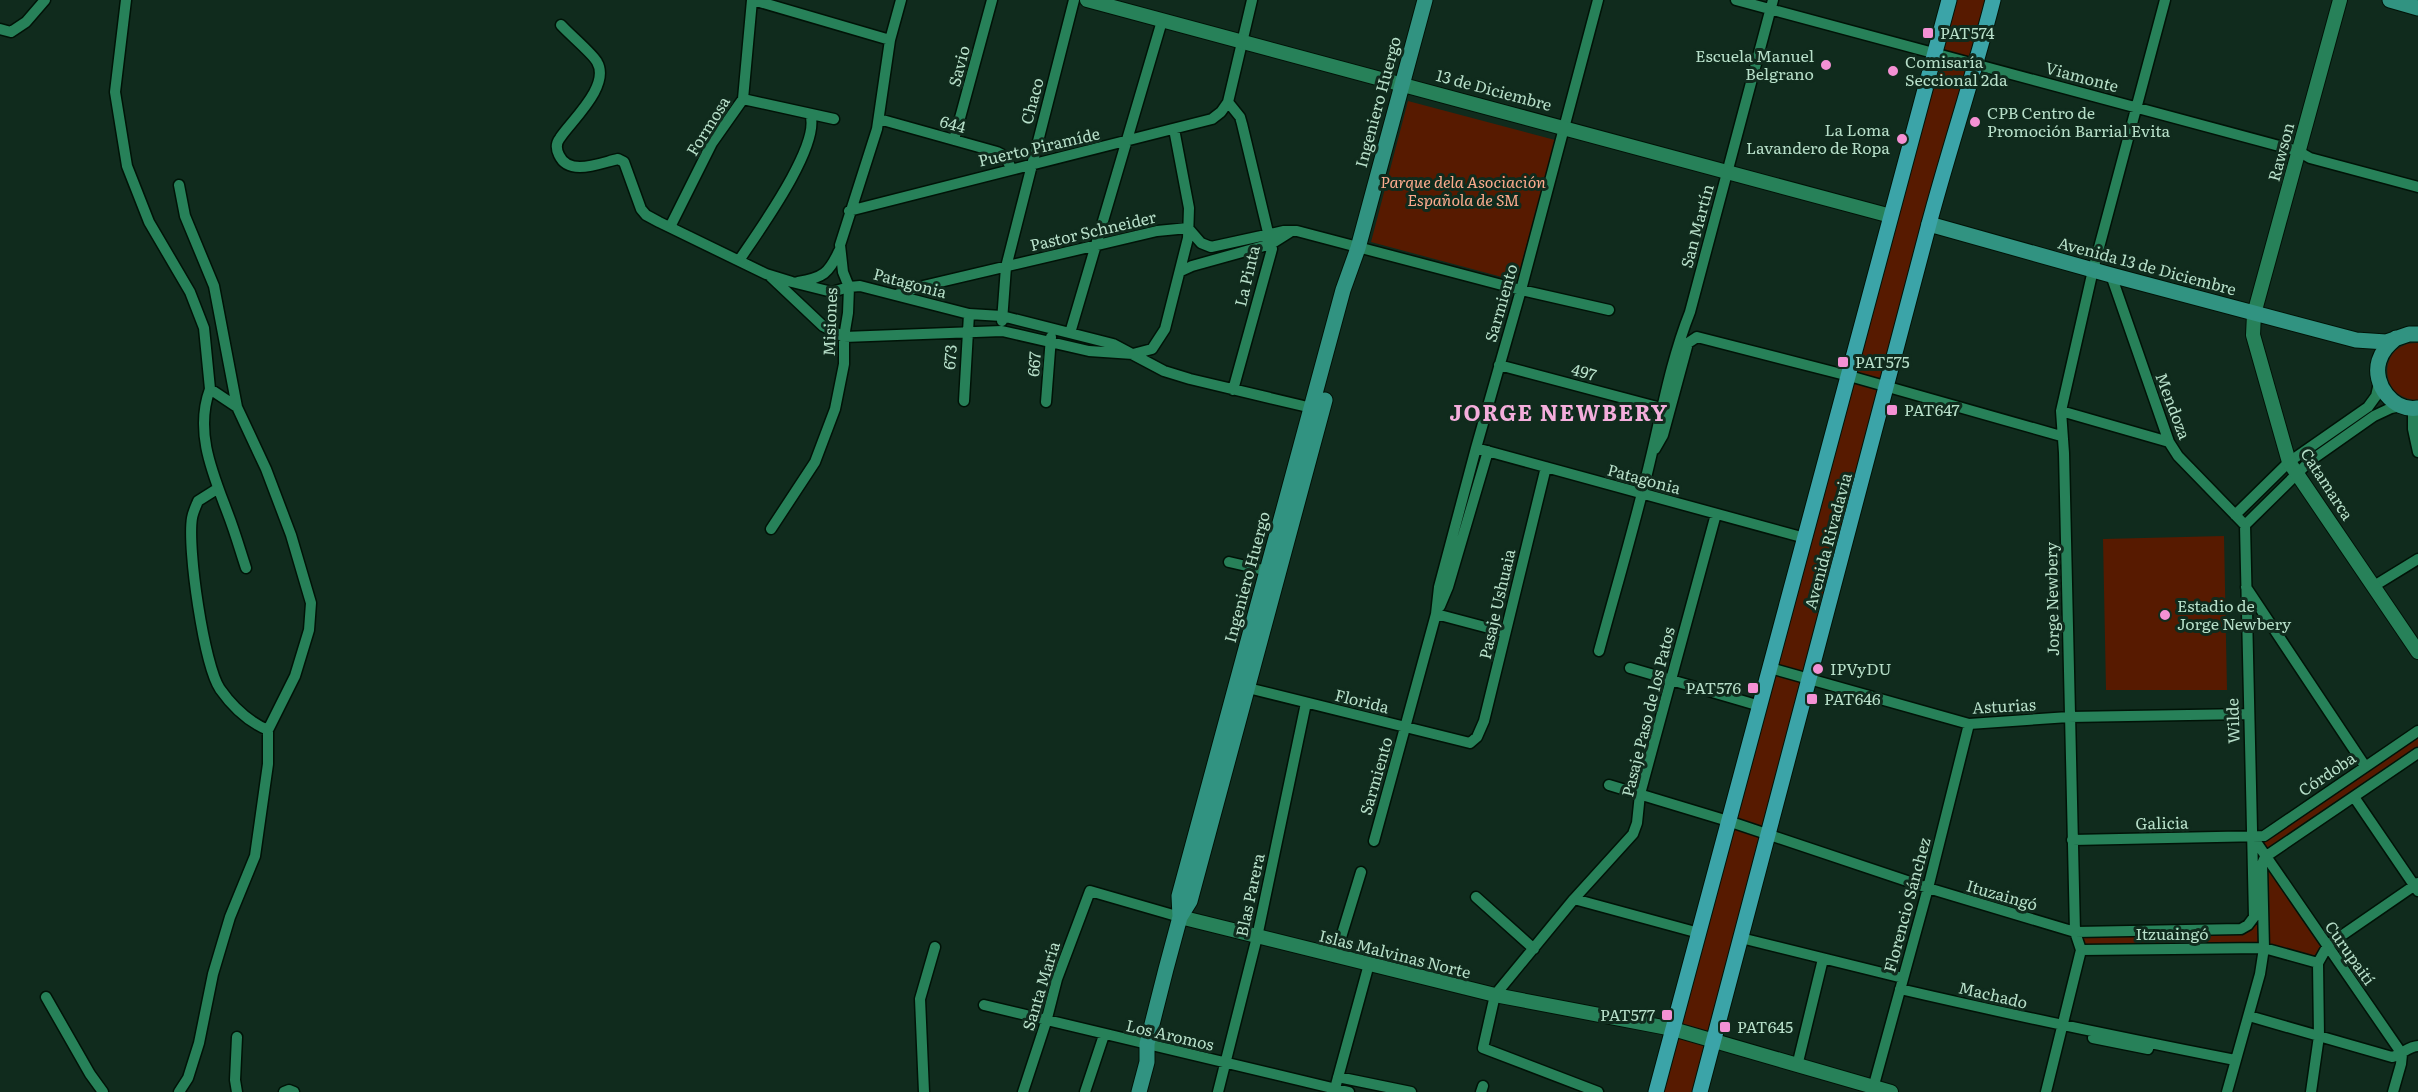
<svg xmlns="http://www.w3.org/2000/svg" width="2418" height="1092" viewBox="0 0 2418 1092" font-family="Literata,serif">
	<rect width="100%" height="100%" fill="#102b1d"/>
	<!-- green -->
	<path fill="#571a00" d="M 1949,0 L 1993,0 L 1700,1092 L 1656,1092 Z
		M 1408,101 L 1555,140 L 1517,281 L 1371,242 Z
		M 2418,343 L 2418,400 C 2376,399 2378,341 2418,343 Z
		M 2224,536 L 2227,690 L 2106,690 L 2103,539 Z
		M 2418,731 L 2418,753 L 2265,857 L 2328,945 L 2318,963 L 2264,948 L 2081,950 L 2075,932 L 2241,929 L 2254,917 L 2252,836 L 2264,836 Z"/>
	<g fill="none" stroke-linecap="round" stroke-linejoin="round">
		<!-- minor casing -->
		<g stroke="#001307" stroke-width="13">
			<path id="minor" d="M 126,0 L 115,92 L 127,166 L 149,222 L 190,292 L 204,328 L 210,389 L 237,407 L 266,469 L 291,535 L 311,603 L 309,630 L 295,676 L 268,730 L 268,764 L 255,856 L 230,917 L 213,974 L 199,1043 L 188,1078 L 179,1092
				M 753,0 L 890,40
				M 1736,0 L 2298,151 L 2310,158 L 2418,187
				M 561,25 C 568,33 594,55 597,62 C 611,86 571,121 560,138 C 556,143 556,149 559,155 C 569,177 600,163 618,159 L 624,162 L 641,209 L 646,215 L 659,222 L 766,274 L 792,282 L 832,292 L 849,287 L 860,286 L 969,314 L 1002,316 L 1113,344 L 1164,371 L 1190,379 L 1312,408
				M 0,29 L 11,32 L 26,22 L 45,0
				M 743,99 L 834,119
				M 1228,102 L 1240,117 L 1242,124 L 1272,249 L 1233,390
				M 879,119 L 997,152 L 1005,156 L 1011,168
				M 954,140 L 992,0
				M 179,185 L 185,216 L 214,286 L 237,407
				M 849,211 L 1212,119 L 1221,112 L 1228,102 L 1252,0
				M 670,227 L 712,143 L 743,99 L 752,0
				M 740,259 C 758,232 822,144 810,114
				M 1181,271 L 1192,266 L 1271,244 L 1290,232
				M 2111,275 L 2169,442 L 2178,456 L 2245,525
				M 770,276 L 823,326 L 844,337 L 1002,331 L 1089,351 L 1133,354 L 1152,349 L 1165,329 L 1188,238 L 1189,208 L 1174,129
				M 798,282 C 823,278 829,273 839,251
				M 896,295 L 923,286 L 1157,231 L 1188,228 L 1201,243 L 1211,247 L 1284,231 L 1297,231 L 1521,290 L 1609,310
				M 1002,321 L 1006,267 L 1074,0
				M 1070,333 L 1162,21
				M 1499,365 L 1661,408
				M 210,389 C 194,432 213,474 228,514 C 235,532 240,550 246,568
				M 964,401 L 969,314
				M 1046,402 L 1051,337
				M 2413,409 L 2413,429 L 2418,452
				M 2061,411 L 2169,442
				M 1476,448 L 1805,538
				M 1655,449 L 1663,435 L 1688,343 L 1697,337 L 1853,377 L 2061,436
				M 217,489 L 198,501 C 196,506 193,512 192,518 C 187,548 204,665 220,689 C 232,706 249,722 268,730
				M 2235,515 L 2289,462 L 2368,407 L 2376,396 L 2379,383
				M 2245,525 L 2310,461 L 2374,416 L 2391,408 L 2401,406
				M 771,529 L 815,462 L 835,409 L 844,364 L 844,337 L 848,313 L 849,287 L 843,272 L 840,245 L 877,129 L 890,40 L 901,0
				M 1229,562 L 1268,571
				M 2374,586 L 2418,559
				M 2246,587 L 2365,766
				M 1440,606 L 1448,587 L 1488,451
				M 1436,614 L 1504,632
				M 1599,651 C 1616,588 1635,525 1650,461 C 1662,411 1671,360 1690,312 L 1773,0
				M 1630,668 L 1760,706
				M 1770,668 L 1969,724 L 2069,717 L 2248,714
				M 1248,688 L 1470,743 L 1477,737 L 1484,721 L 1546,467
				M 1609,785 L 1728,821 L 1928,888 L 2075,932 L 2241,929 L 2248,925 L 2254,917 L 2245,525
				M 2354,797 L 2418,891
				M 2252,836 L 2402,1054 L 2401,1064 L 2393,1092
				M 2072,840 L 2264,836 L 2418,731
				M 1374,841 L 1436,614 L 1439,587 L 1476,448 L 1521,290 L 1598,0
				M 2265,857 L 2418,753
				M 1476,897 L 1534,949
				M 1574,899 L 1699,933
				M 1741,938 L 1903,978
				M 2081,950 L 2264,948 L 2318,963
				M 1335,957 L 1361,872
				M 2318,963 L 2328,945 L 2418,883
				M 1900,989 C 2012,1015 2123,1038 2235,1060
				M 46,997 L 90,1074 L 103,1092
				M 984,1005 L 1349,1092
				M 2249,1016 L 2392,1057 C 2401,1055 2409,1046 2418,1046
				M 237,1037 L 235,1080 L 237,1092
				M 2093,1038 L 2148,1049
				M 1797,1066 L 1823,959
				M 1338,1077 L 1411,1092
				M 284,1092 L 289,1090 L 294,1092
				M 924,1092 L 920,999 L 935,947
				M 1023,1092 L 1046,1022 L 1057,979 L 1090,891 L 1180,917
				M 1085,1092 L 1104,1035
				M 1218,1092 L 1257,937 L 1306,703
				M 1334,1092 L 1369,964
				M 1481,1092 L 1483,1086
				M 1598,1092 L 1483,1048 L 1495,995 L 1574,899 L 1633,834 L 1637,823 L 1640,794 L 1716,514
				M 1872,1092 L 1928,888 L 1969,724
				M 2046,1092 L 2081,950 L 2075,932 L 2064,453 L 2061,411 L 2093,270 L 2165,0
				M 2227,1092 L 2260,974 L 2264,948 L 2262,864 L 2265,857
				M 2311,1092 L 2319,1036 L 2318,963"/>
		</g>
		<!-- tertiary casing -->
		<g stroke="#001307" stroke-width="16">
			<path id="tertiary" d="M 1087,0 L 1891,216
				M 2340,0 L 2254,314 L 2253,335 L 2289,462 L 2418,652
				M 1180,917 L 1495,995 L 1673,1029 L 1891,1092"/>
		</g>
		<!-- secondary casing -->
		<g stroke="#001307" stroke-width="17">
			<path id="secondary" d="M 2390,0 L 2418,8
				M 1929,224 L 2111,275 L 2356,340 L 2386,342 L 2409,334 L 2418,334
				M 2396,338 C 2388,345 2382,351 2379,361 C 2372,384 2393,412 2418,408
				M 1180,917 L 1179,896 L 1343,290 L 1358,248 L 1425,0
				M 1139,1092 L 1147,1062 L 1147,1044 L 1166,969 L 1180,917 L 1190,901 L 1325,400"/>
		</g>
		<!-- primary casing -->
		<g stroke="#001307" stroke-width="17">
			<path id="primary" d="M 1656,1092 L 1949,0
				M 1700,1092 L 1929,224 C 1949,149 1974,75 1993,0"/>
		</g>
		<!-- minor -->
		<use href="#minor" stroke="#278159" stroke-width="10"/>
		<!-- tertiary -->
		<use href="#tertiary" stroke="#278159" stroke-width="14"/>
		<!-- secondary -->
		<use href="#secondary" stroke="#319381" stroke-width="15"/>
		<!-- primary -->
		<use href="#primary" stroke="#3ba4a8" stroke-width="15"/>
	</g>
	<!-- markers -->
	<g fill="#f491d4" stroke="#102b1d" stroke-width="2">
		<rect x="1922" y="27" width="12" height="12" rx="3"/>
		<circle cx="1826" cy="65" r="6"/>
		<circle cx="1893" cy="71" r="6"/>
		<circle cx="1975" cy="122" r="6"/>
		<circle cx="1902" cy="139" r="6"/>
		<rect x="1837" y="356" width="12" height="12" rx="3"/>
		<rect x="1886" y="404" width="12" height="12" rx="3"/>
		<circle cx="2165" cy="615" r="6"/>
		<circle cx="1818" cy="669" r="6"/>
		<rect x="1747" y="682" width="12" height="12" rx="3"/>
		<rect x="1806" y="693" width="12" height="12" rx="3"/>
		<rect x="1661" y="1009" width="12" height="12" rx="3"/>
		<rect x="1719" y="1021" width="12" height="12" rx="3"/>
	</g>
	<g text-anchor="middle" stroke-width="6" stroke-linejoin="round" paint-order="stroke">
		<!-- poi labels -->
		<g font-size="16" fill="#b7dfc9" stroke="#102b1d" text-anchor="start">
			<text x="1940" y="39">PAT574</text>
			<text x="1814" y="62" text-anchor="end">Escuela Manuel<tspan x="1814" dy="18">Belgrano</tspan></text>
			<text x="1905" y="68">Comisaría<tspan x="1905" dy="18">Seccional 2da</tspan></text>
			<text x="1987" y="119">CPB Centro de<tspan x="1987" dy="18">Promoción Barrial Evita</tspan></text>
			<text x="1890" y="136" text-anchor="end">La Loma<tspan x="1890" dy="18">Lavandero de Ropa</tspan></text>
			<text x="1855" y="368">PAT575</text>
			<text x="1904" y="416">PAT647</text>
			<text x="2177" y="612">Estadio de<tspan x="2177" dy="18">Jorge Newbery</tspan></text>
			<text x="1830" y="675">IPVyDU</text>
			<text x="1741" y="694" text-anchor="end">PAT576</text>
			<text x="1824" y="705">PAT646</text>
			<text x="1655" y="1021" text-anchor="end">PAT577</text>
			<text x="1737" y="1033">PAT645</text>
		</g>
		<!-- street labels -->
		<g font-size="16" fill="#b7dfc9" stroke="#102b1d">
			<text transform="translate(959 66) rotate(-75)" y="6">Savio</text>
			<text transform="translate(2082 77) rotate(15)" y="6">Viamonte</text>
			<text transform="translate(1494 90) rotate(15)" y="6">13 de Diciembre</text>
			<text transform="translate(1032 101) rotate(-75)" y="6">Chaco</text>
			<text transform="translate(1378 102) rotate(-75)" y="6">Ingeniero Huergo</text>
			<text transform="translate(953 124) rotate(15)" y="6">644</text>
			<text transform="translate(708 126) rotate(-58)" y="6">Formosa</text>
			<text transform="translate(1039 147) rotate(-13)" y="6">Puerto Piramíde</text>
			<text transform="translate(2281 152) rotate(-75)" y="6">Rawson</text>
			<text transform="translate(1697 226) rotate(-75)" y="6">San Martín</text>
			<text transform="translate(1093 231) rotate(-13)" y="6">Pastor Schneider</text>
			<text transform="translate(2147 266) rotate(15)" y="6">Avenida 13 de Diciembre</text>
			<text transform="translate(1247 276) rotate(-77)" y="6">La Pinta</text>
			<text transform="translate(910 283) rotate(15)" y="6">Patagonia</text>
			<text transform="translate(1501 303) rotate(-74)" y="6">Sarmiento</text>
			<text transform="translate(830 322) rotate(-88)" y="6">Misiones</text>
			<text transform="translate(950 357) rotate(-86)" y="6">673</text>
			<text transform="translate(1034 364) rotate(-86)" y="6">667</text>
			<text transform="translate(1584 372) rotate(15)" y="6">497</text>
			<text transform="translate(2173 406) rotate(69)" y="6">Mendoza</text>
			<text transform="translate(1644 479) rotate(15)" y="6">Patagonia</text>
			<text transform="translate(2327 484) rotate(57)" y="6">Catamarca</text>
			<text transform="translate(1828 541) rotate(-75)" y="6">Avenida Rivadavia</text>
			<text transform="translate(1247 577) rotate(-75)" y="6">Ingeniero Huergo</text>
			<text transform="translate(2052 599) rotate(-91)" y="6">Jorge Newbery</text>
			<text transform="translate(1497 604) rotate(-77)" y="6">Pasaje Ushuaia</text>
			<text transform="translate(1362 701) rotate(14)" y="6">Florida</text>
			<text transform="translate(2004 706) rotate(-3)" y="6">Asturias</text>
			<text transform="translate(1648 712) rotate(-76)" y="6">Pasaje Paso de los Patos</text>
			<text transform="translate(2233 721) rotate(-92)" y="6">Wilde</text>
			<text transform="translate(2327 774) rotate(-34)" y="6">Córdoba</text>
			<text transform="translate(1376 776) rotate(-74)" y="6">Sarmiento</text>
			<text transform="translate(2162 823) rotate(-1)" y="6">Galicia</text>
			<text transform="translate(1250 895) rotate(-78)" y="6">Blas Parera</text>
			<text transform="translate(2002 895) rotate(16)" y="6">Ituzaingó</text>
			<text transform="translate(1907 905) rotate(-75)" y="6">Florencio Sánchez</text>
			<text x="2172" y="940">Itzuaingó</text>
			<text transform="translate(2350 953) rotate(55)" y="6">Curupaití</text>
			<text transform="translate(1395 954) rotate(14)" y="6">Islas Malvinas Norte</text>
			<text transform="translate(1041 986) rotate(-73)" y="6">Santa María</text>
			<text transform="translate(1993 995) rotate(13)" y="6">Machado</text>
			<text transform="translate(1170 1035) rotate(13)" y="6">Los Aromos</text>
		</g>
		<!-- park labels -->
		<g font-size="16" font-style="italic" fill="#fcab8e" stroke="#102b1d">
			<text x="1463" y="188">Parque dela Asociación<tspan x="1463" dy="18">Española de SM</tspan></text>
		</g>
		<!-- district labels -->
		<g font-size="22" font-weight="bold" letter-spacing="1.5" fill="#f4aedc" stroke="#102b1d">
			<text x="1559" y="421">JORGE NEWBERY</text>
		</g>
	</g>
</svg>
